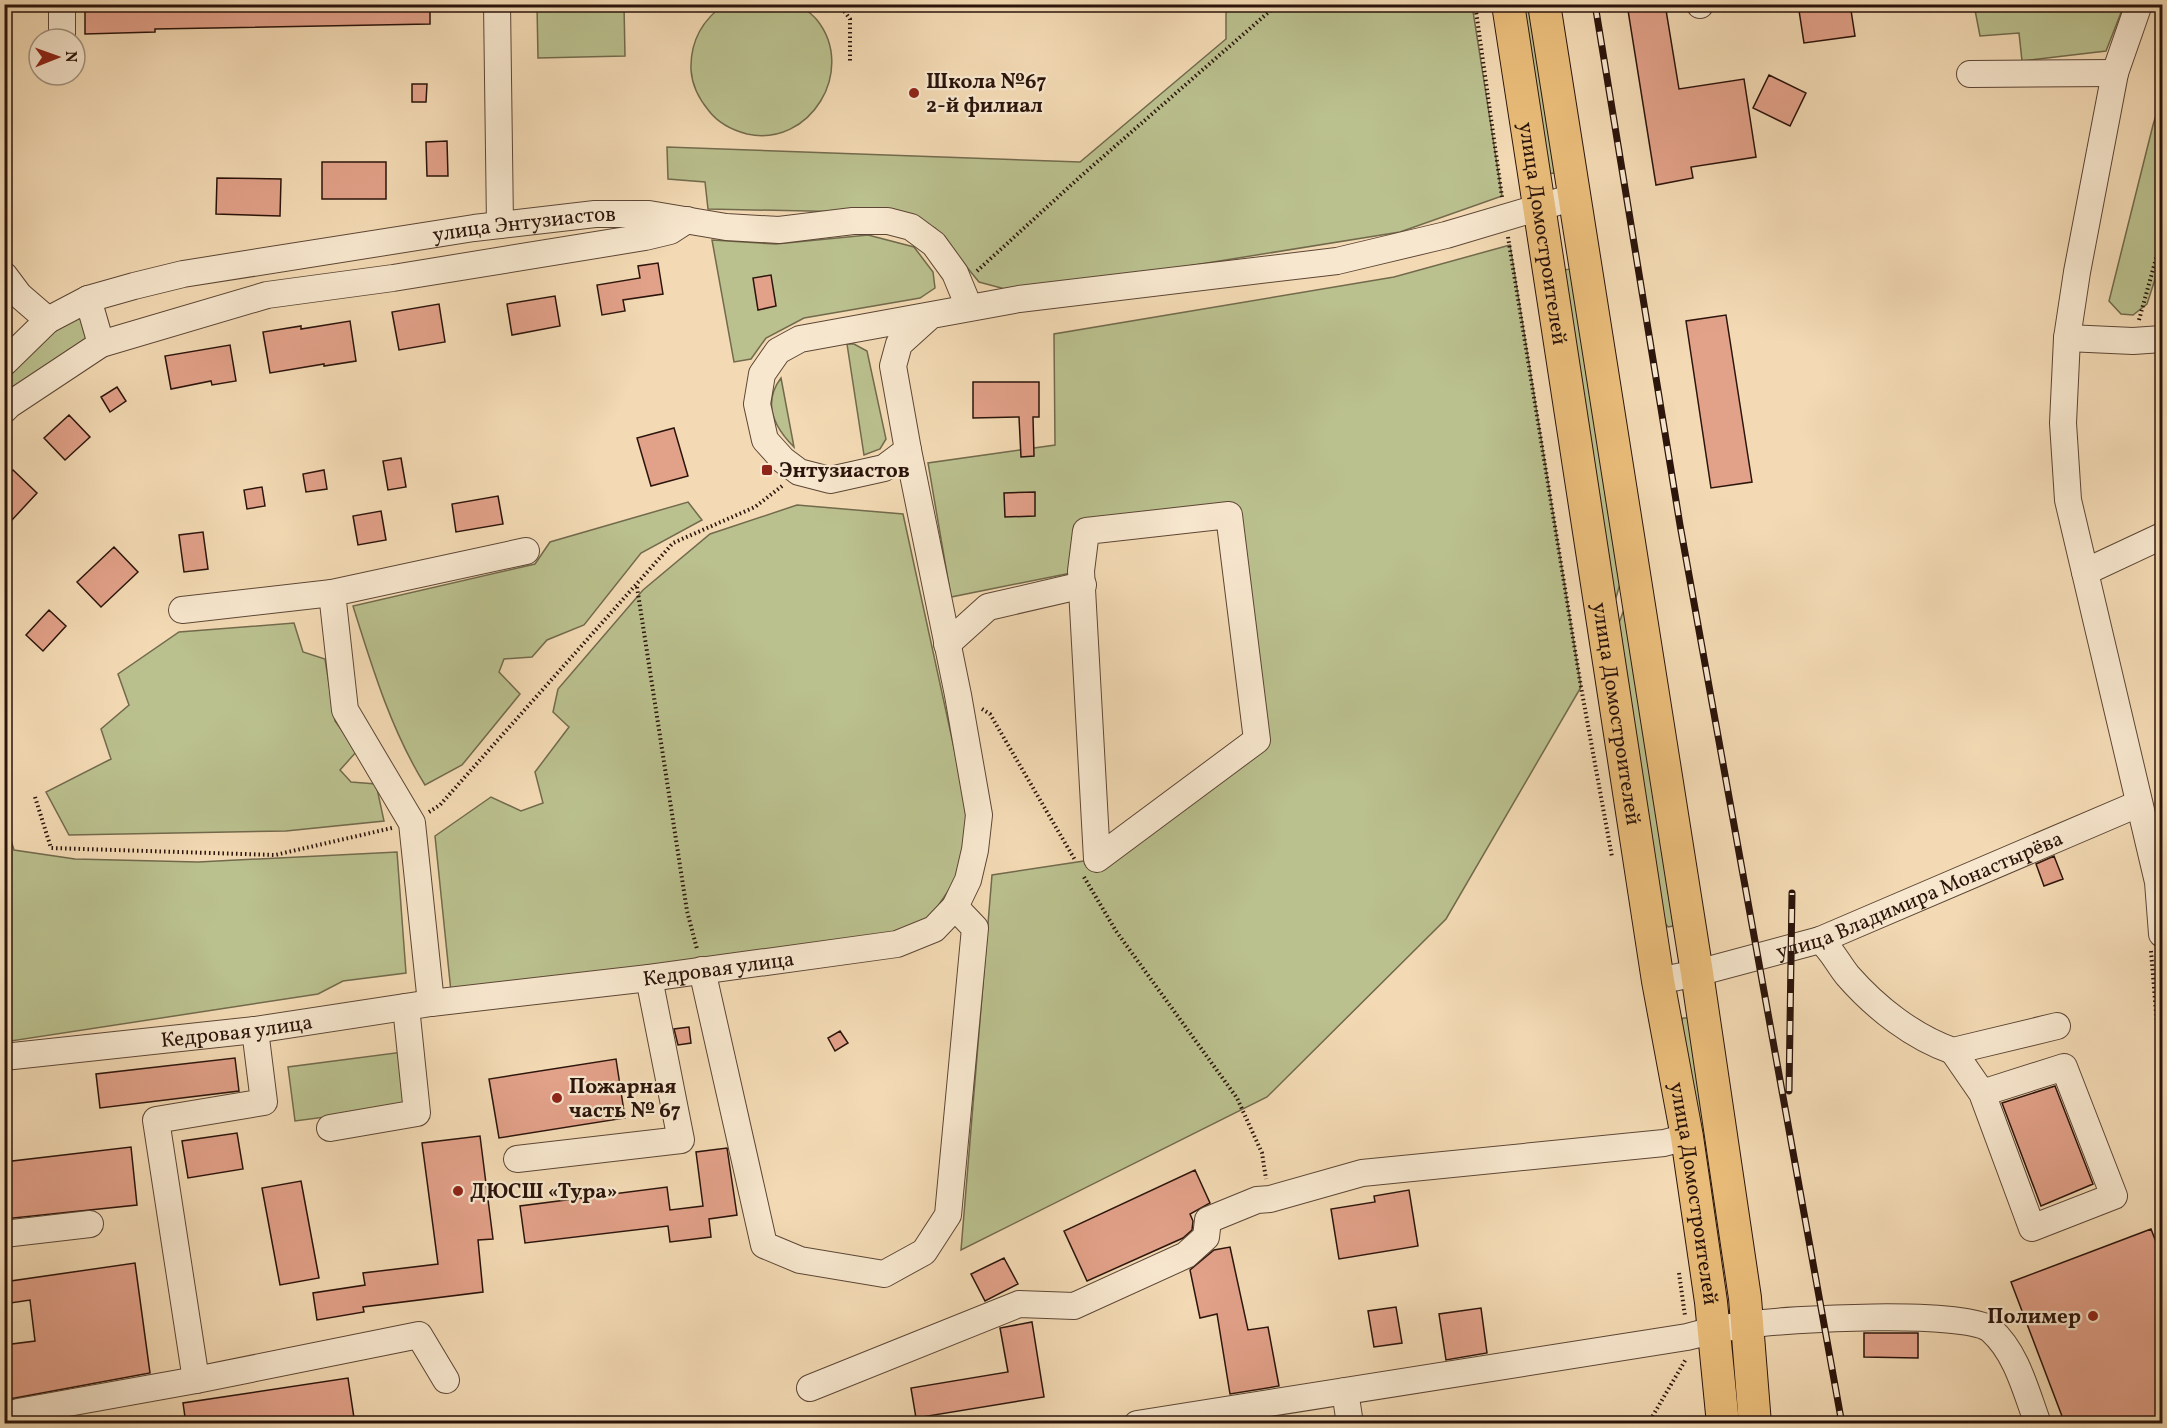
<svg xmlns="http://www.w3.org/2000/svg" width="2167" height="1428" viewBox="0 0 2167 1428" font-family="Vollkorn,serif">
	<rect width="100%" height="100%" fill="#f3dab4"/>
	<filter id="stains"><feTurbulence type="fractalNoise" baseFrequency=".00333" numOctaves="4"/><feColorMatrix values="0 0 0 0 .2 0 0 0 0 .09 0 0 0 0 .02 0 0 0 .5 -.17"/></filter>
	<radialGradient id="worn" r=".72"><stop offset=".6" stop-color="#630" stop-opacity="0"/><stop offset="1" stop-color="#630" stop-opacity=".3"/></radialGradient>
	<!-- green -->
	<path fill="#bac08e" stroke="#726a4c" stroke-width="1.5" d="M 725,4 L 800,5 C 805,9 812,14 817,20 C 857,70 810,148 747,134 C 732,130 719,124 709,111 C 699,99 692,86 691,70 C 690,42 702,20 725,4 Z
		M 537,5 L 624,5 L 625,56 L 538,58 Z
		M 1226,5 L 1472,5 L 1502,196 L 1400,232 L 1020,293 L 979,282 L 935,228 L 901,213 L 708,209 L 705,182 L 668,179 L 667,147 L 1080,162 L 1226,39 Z
		M 1519,5 L 1531,5 L 1556,168 L 1554,173 L 1548,174 Z
		M 1974,5 L 2124,5 L 2106,51 L 2022,61 L 2019,33 L 1980,36 Z
		M 2162,96 L 2162,244 L 2157,273 L 2147,304 L 2133,315 L 2121,314 L 2109,301 L 2153,125 Z
		M 868,235 L 914,247 L 933,272 L 935,288 L 920,298 L 804,318 L 766,338 L 751,359 L 734,362 L 712,240 L 776,244 Z
		M 1510,245 L 1581,687 L 1446,919 L 1267,1097 L 961,1250 L 992,875 L 1097,859 L 1257,740 L 1229,515 L 1087,530 L 1081,571 L 951,597 L 928,463 L 1055,445 L 1054,334 L 1394,277 Z
		M 1570,269 L 1622,577 L 1615,601 L 1564,270 Z
		M 82,308 L 92,337 L 13,392 L 5,391 L 5,377 L 47,333 Z
		M 847,344 L 854,344 L 867,351 L 886,439 L 880,449 L 864,455 Z
		M 781,378 L 794,447 C 774,427 762,403 781,378 Z
		M 688,502 L 702,520 L 641,553 L 584,625 L 547,640 L 532,657 L 504,659 L 499,672 L 520,694 L 462,765 L 425,785 C 391,730 372,667 353,606 L 535,564 L 550,542 Z
		M 797,505 L 903,514 L 971,826 L 955,881 L 925,925 L 888,938 L 451,992 L 435,836 L 491,797 L 521,811 L 543,803 L 535,772 L 569,727 L 553,712 L 558,689 L 643,590 L 710,534 Z
		M 1627,601 L 1675,920 L 1673,926 L 1668,927 L 1664,922 L 1619,623 Z
		M 294,623 L 303,652 L 325,659 L 335,721 L 357,751 L 340,770 L 351,782 L 376,784 L 384,821 L 286,831 L 69,835 L 46,792 L 111,759 L 101,729 L 129,705 L 118,674 L 179,632 Z
		M 5,821 L 14,850 L 75,859 L 198,862 L 397,852 L 406,973 L 343,981 L 318,994 L 11,1041 L 4,1006 Z
		M 1683,1018 L 1689,1018 L 1724,1253 L 1719,1253 L 1680,1024 Z
		M 403,1052 L 410,1106 L 295,1121 L 288,1067 Z"/>
	<!-- building -->
	<path fill="#e2a189" stroke="#2b140b" stroke-width="1.5" d="M 85,4 L 430,4 L 430,24 L 155,29 L 155,32 L 85,34 Z
		M 1627,4 L 1665,4 L 1679,89 L 1744,79 L 1756,157 L 1691,167 L 1693,178 L 1656,185 Z
		M 1798,4 L 1850,4 L 1855,36 L 1804,43 Z
		M 1769,75 L 1806,93 L 1790,126 L 1753,108 Z
		M 412,84 L 427,84 L 426,102 L 412,102 Z
		M 447,141 L 448,176 L 427,176 L 426,142 Z
		M 322,162 L 386,162 L 386,199 L 322,199 Z
		M 217,178 L 281,179 L 280,216 L 216,214 Z
		M 658,263 L 663,294 L 623,300 L 625,311 L 602,315 L 597,285 L 640,278 L 638,266 Z
		M 771,275 L 776,306 L 758,310 L 753,278 Z
		M 555,296 L 560,326 L 512,335 L 507,304 Z
		M 439,304 L 445,342 L 399,350 L 392,312 Z
		M 1726,315 L 1752,482 L 1711,488 L 1686,321 Z
		M 350,321 L 356,361 L 324,366 L 324,364 L 270,373 L 263,332 L 301,326 L 301,329 Z
		M 230,345 L 236,381 L 212,385 L 211,381 L 171,389 L 165,356 Z
		M 973,382 L 1039,382 L 1039,417 L 1033,417 L 1034,456 L 1021,457 L 1019,417 L 973,418 Z
		M 117,387 L 126,401 L 110,412 L 101,397 Z
		M 69,415 L 90,437 L 65,460 L 44,438 Z
		M 674,428 L 688,476 L 651,486 L 637,438 Z
		M 401,458 L 406,487 L 388,490 L 383,461 Z
		M 13,470 L 37,493 L 12,520 L 4,512 L 4,478 Z
		M 324,470 L 327,489 L 306,492 L 303,474 Z
		M 262,487 L 265,506 L 247,509 L 244,490 Z
		M 1035,492 L 1035,516 L 1005,517 L 1004,493 Z
		M 498,496 L 503,524 L 456,532 L 452,504 Z
		M 381,511 L 386,540 L 358,545 L 353,516 Z
		M 203,532 L 208,569 L 184,572 L 179,535 Z
		M 114,547 L 138,572 L 101,607 L 77,582 Z
		M 49,610 L 66,626 L 43,651 L 26,635 Z
		M 2054,856 L 2063,879 L 2044,886 L 2036,864 Z
		M 689,1027 L 691,1043 L 678,1045 L 674,1029 Z
		M 840,1031 L 848,1043 L 835,1051 L 828,1038 Z
		M 235,1058 L 239,1091 L 100,1108 L 96,1074 Z
		M 616,1059 L 625,1118 L 499,1138 L 489,1079 Z
		M 2055,1086 L 2093,1184 L 2041,1206 L 2002,1103 Z
		M 237,1133 L 243,1169 L 188,1178 L 182,1141 Z
		M 480,1136 L 493,1239 L 478,1240 L 483,1292 L 363,1307 L 364,1312 L 317,1320 L 313,1293 L 365,1285 L 363,1273 L 438,1264 L 422,1143 Z
		M 131,1147 L 137,1205 L 4,1219 L 4,1162 Z
		M 727,1148 L 737,1215 L 709,1219 L 711,1237 L 670,1242 L 668,1226 L 525,1243 L 520,1206 L 667,1187 L 670,1210 L 703,1206 L 696,1152 Z
		M 1195,1170 L 1210,1203 L 1190,1214 L 1193,1221 L 1192,1230 L 1183,1238 L 1087,1281 L 1064,1231 Z
		M 301,1181 L 319,1278 L 280,1285 L 262,1188 Z
		M 1409,1190 L 1418,1246 L 1339,1259 L 1331,1209 L 1375,1202 L 1374,1196 Z
		M 2151,1229 L 2163,1260 L 2163,1424 L 2065,1424 L 2011,1282 Z
		M 1230,1247 L 1248,1330 L 1268,1327 L 1279,1386 L 1230,1394 L 1217,1314 L 1200,1318 L 1190,1270 L 1214,1250 Z
		M 1004,1258 L 1018,1284 L 985,1301 L 971,1274 Z
		M 135,1263 L 150,1373 L 4,1400 L 4,1345 L 35,1341 L 30,1300 L 4,1304 L 4,1282 Z
		M 1396,1307 L 1402,1343 L 1374,1347 L 1368,1311 Z
		M 1481,1308 L 1487,1353 L 1446,1360 L 1439,1314 Z
		M 1032,1322 L 1044,1397 L 916,1418 L 911,1388 L 1008,1372 L 1000,1328 Z
		M 1864,1333 L 1918,1333 L 1918,1358 L 1864,1357 Z
		M 348,1378 L 354,1418 L 320,1424 L 186,1424 L 183,1403 Z"/>
	<g fill="none" stroke-linecap="round" stroke-linejoin="round">
		<!-- minor casing -->
		<g stroke="#5d4635" stroke-width="28">
			<g id="minor">
				<path d="M 62,4 L 62,39"/>
				<path d="M 497,4 L 500,225"/>
				<path d="M 1700,4 L 1700,5"/>
				<path d="M 2139,4 L 2115,73 L 2077,272 L 2067,338 L 2063,423 L 2068,500 L 2158,882 L 2162,934"/>
				<path d="M 1970,74 L 2115,73"/>
				<path d="M 4,275 L 19,295 L 48,320"/>
				<path d="M 88,299 L 101,344"/>
				<path d="M 930,316 L 899,344 L 893,366 L 908,450 L 884,468 L 830,480 L 799,472 L 783,460 L 765,440 L 757,404 L 762,374 L 778,351 L 800,339 L 1019,299 L 1337,261 L 1446,235 L 1574,197"/>
				<path d="M 2067,338 L 2133,341 L 2162,339"/>
				<path id="s1" d="M 4,363 L 48,320 L 88,299 L 134,286 L 183,274 L 474,228 L 595,214 L 649,214 L 726,227 L 779,230 L 853,221 L 888,221 L 911,227 L 934,244 L 955,273 L 969,307"/>
				<path d="M 4,410 L 9,405 L 101,344 L 267,295 L 393,278 L 645,237 L 670,231 L 687,220"/>
				<path d="M 1229,515 L 1257,740 L 1097,859 L 1081,571 L 1086,531 Z"/>
				<path d="M 2085,572 L 2162,536"/>
				<path d="M 182,610 L 332,593"/>
				<path d="M 947,644 L 988,607 L 1083,585"/>
				<path d="M 1820,940 C 1832,950 1838,964 1848,976 C 1876,1008 1913,1037 1953,1051 L 2057,1026"/>
				<path d="M 702,970 L 764,1245 L 800,1260 L 884,1274 L 924,1252 L 948,1215 L 975,928 L 955,907"/>
				<path id="s2" d="M 1658,981 L 1697,973 L 1820,940 L 2138,804"/>
				<path d="M 431,1003 L 412,823 L 345,710 L 332,593 L 526,551"/>
				<path d="M 1953,1051 L 1982,1093 L 2064,1067 L 2114,1196 L 2032,1228 L 1982,1093"/>
				<path id="s3" d="M 4,1057 L 255,1030 L 431,1003 L 649,978 L 897,944 L 934,929 L 955,907 L 968,880 L 975,850 L 979,815 L 958,695 L 908,450"/>
				<path d="M 330,1128 L 417,1113 L 406,1007"/>
				<path d="M 517,1159 L 681,1140 L 649,978"/>
				<path d="M 4,1234 L 90,1224"/>
				<path d="M 196,1380 L 419,1335 L 446,1380"/>
				<path d="M 810,1388 L 1019,1304 L 1074,1306 L 1186,1255 L 1206,1237 L 1208,1220 L 1257,1200 L 1270,1199 L 1362,1173 L 1664,1143 L 1687,1137"/>
				<path d="M 1345,1391 L 1350,1424"/>
				<path d="M 10,1424 L 18,1412 L 196,1380 L 156,1120 L 264,1102 L 255,1030"/>
				<path d="M 1137,1424 L 1687,1337 C 1706,1332 1726,1327 1746,1325 C 1784,1319 1966,1309 1991,1330 C 2017,1353 2026,1392 2038,1424"/>
			</g>
		</g>
		<!-- major casing -->
		<g stroke="#2b140b" stroke-width="34">
			<g id="major">
				<path id="s4" d="M 1508,4 L 1658,981 L 1687,1137 L 1711,1302 L 1723,1424"/>
				<path d="M 1544,4 L 1697,973 L 1745,1298 L 1755,1424"/>
			</g>
		</g>
		<!-- path -->
		<path stroke="#2b140b" stroke-width="4" stroke-dasharray="1.5 3" stroke-linecap="butt" d="M 839,4 L 850,19 L 850,63
			M 1475,4 L 1502,197
			M 1508,237 L 1581,687 L 1612,857
			M 977,271 L 1081,176 L 1278,4
			M 2139,320 L 2162,237
			M 637,587 L 687,911 L 697,949
			M 982,709 L 990,714 L 1075,860
			M 35,797 L 51,848 L 275,855 L 392,828
			M 429,812 L 440,805 L 673,543 L 755,507 L 782,486
			M 1084,877 L 1116,931 L 1237,1098 L 1262,1153 L 1266,1179
			M 2151,951 L 2162,1085
			M 1679,1273 L 1685,1316
			M 1648,1424 L 1686,1359"/>
		<!-- minor -->
		<use href="#minor" stroke="#f7e7ce" stroke-width="26"/>
		<!-- major -->
		<use href="#major" stroke="#eabd7a" stroke-width="32"/>
		<!-- rail casing -->
		<g stroke="#2b140b" stroke-width="7">
			<path id="rail" d="M 1595,4 L 1680,525 L 1842,1424
				M 1789,1091 L 1792,893"/>
		</g>
		<!-- rail -->
		<use href="#rail" stroke="#f7e7ce" stroke-width="4.5" stroke-dasharray="14" stroke-linecap="butt"/>
	</g>
	<!-- markers -->
	<g fill="#8f2418" stroke="#f7e7ce" stroke-width="2">
		<circle cx="914" cy="93" r="6"/>
		<rect x="761" y="464" width="12" height="12" rx="3"/>
		<circle cx="557" cy="1098" r="6"/>
		<circle cx="458" cy="1191" r="6"/>
		<circle cx="2093" cy="1316" r="6"/>
	</g>
	<g text-anchor="middle" stroke-width="4.5" stroke-linejoin="round" paint-order="stroke">
		<!-- poi labels -->
		<g font-size="21" font-weight="bold" fill="#2b140b" stroke="#f7e7ce" text-anchor="start">
			<text x="926" y="88">Школа №67<tspan x="926" dy="24">2-й филиал</tspan></text>
			<text x="779" y="477">Энтузиастов</text>
			<text x="569" y="1093">Пожарная<tspan x="569" dy="24">часть № 67</tspan></text>
			<text x="470" y="1198">ДЮСШ «Тура»</text>
			<text x="2081" y="1323" text-anchor="end">Полимер</text>
		</g>
		<!-- street labels -->
		<g font-size="21" fill="#2b140b" stroke="#f7e7ce">
			<text dy="7" stroke="none"><textPath href="#s1" startOffset="550">улица Энтузиастов</textPath></text>
			<text dy="7" stroke="none"><textPath href="#s4" startOffset="232">улица Домостроителей</textPath></text>
			<text dy="7" stroke="none"><textPath href="#s4" startOffset="718">улица Домостроителей</textPath></text>
			<text dy="7" stroke="none"><textPath href="#s2" startOffset="276">улица Владимира Монастырёва</textPath></text>
			<text dy="7" stroke="none"><textPath href="#s3" startOffset="720">Кедровая улица</textPath></text>
			<text dy="7" stroke="none"><textPath href="#s3" startOffset="234">Кедровая улица</textPath></text>
			<text dy="7" stroke="none"><textPath href="#s4" startOffset="1204">улица Домостроителей</textPath></text>
		</g>
	</g>
	<!-- margin -->
	<rect width="2167" height="1428" fill="none" stroke="#f3dab4" stroke-width="24"/>
	<rect x="6" y="6" width="2155" height="1416" fill="none" stroke="#2b140b" stroke-width="3"/>
	<rect x="12" y="12" width="2143" height="1404" fill="none" stroke="#2b140b" stroke-width="1.5"/>
	<!-- north arrow -->
	<g transform="translate(57 57) rotate(89)"><circle r="28" fill="#f7e7ce" stroke="#a59380" stroke-width="1.5"/>
	<path d="M0-4.5L10 22L0 15L-10 22Z" fill="#8f2418"/>
	<text y="-9" font-size="16" font-weight="bold" text-anchor="middle" fill="#2b140b">N</text>
	</g>
	<rect width="100%" height="100%" filter="url(#stains)"/>
	<rect width="100%" height="100%" fill="url(#worn)"/>
</svg>
